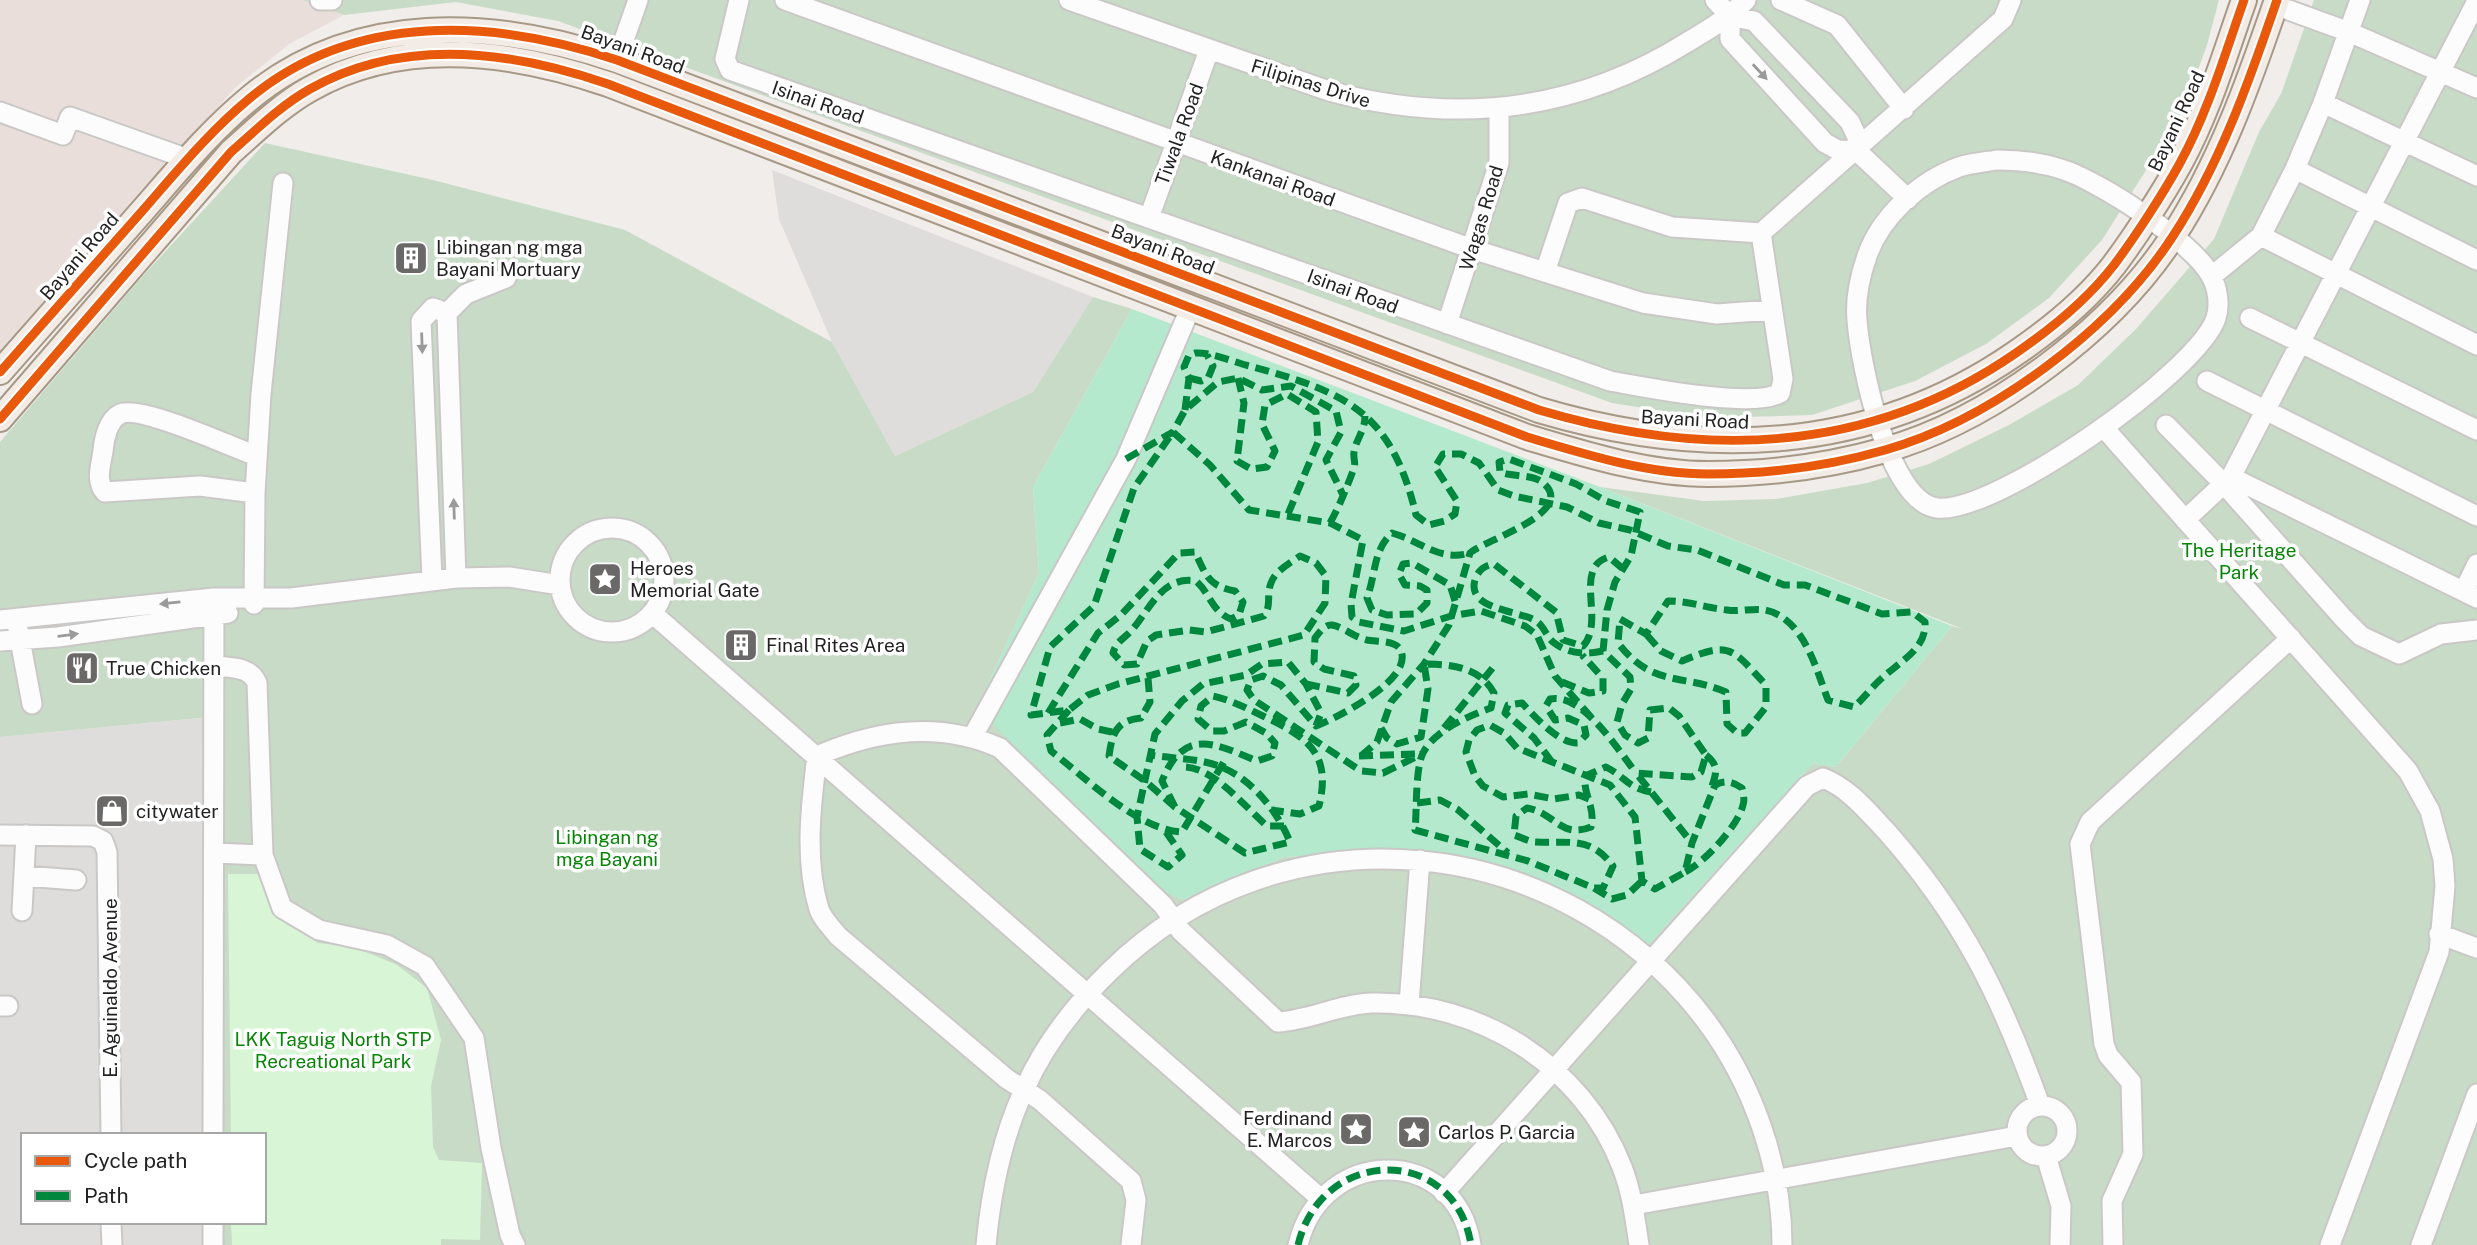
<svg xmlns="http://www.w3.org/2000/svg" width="2477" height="1245" viewBox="0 0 2477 1245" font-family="'Public Sans',sans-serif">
	<rect width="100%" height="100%" fill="#f0edea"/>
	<!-- residential -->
	<path fill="#dfdddc" d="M 772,170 L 1093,297 L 1033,392 L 895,456 L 832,342 L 779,219 Z
		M 211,717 L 210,1135 L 23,1135 L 23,1222 L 209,1222 L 209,1245 L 0,1245 L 0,737 Z"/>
	<!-- military -->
	<path fill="#eadeda" d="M 0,0 L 303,0 L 344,15 L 289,44 L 236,87 L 0,350 Z"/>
	<!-- cemetery -->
	<path fill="#c8dbc7" d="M 303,0 L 2219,0 L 2207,45 L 2182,113 L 2102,240 L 2049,298 L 1986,344 L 1915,381 L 1812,415 L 1707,418 L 1612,403 L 558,21 L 456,2 L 344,15 Z
		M 2314,0 L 2477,0 L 2477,1245 L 209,1245 L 209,1222 L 264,1222 L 264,1135 L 210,1135 L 210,717 L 0,737 L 0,442 L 141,278 L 265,143 L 433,180 L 625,230 L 832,342 L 895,456 L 1033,392 L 1093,297 L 1132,309 L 1033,487 L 1039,573 L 977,708 L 1183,900 L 1284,857 L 1405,851 L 1468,857 L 1553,889 L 1648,945 L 1813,763 L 1836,767 L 1952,626 L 1963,629 L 1600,487 L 1704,501 L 1777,499 L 1867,483 L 1929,464 L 2009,425 L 2078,385 L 2136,329 L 2214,239 L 2259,132 L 2281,94 Z"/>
	<!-- park -->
	<path fill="#d8f6d6" d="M 228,874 L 260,874 L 278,914 L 318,943 L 354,947 L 397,965 L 427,988 L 441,1040 L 431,1086 L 433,1147 L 439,1160 L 482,1163 L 480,1240 L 441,1239 L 441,1245 L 232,1245 L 231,1222 L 264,1222 L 264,1135 L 231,1135 Z"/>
	<!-- pitch -->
	<path fill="#b4e9ce" d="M 1132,309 L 1600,487 L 1952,626 L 1836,767 L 1813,763 L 1648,945 L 1553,889 L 1468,857 L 1405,851 L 1284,857 L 1183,900 L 1155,888 L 977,708 L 1039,573 L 1033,487 Z"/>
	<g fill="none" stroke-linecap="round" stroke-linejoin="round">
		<!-- minor casing -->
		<g stroke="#c9c8c6" stroke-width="23">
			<path id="minor" d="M 320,0 L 332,0
				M 739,0 L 725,59 L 730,70 L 1610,381 C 1645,387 1752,409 1780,393 L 1783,379 L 1761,233
				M 785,0 L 1472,249 L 1643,303 L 1717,314 L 1771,310
				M 1069,0 L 1329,91 C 1455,125 1575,112 1686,43 C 1708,30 1728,18 1746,0
				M 1715,0 L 1730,16 L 1754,21 L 1850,122 L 1857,137 L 1857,151
				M 1781,0 L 1837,25 L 1904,109
				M 2275,5 L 2349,32 L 2477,88
				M 1730,16 L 1730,39 L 1825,143 L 1838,150 L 1857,151 L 1908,199
				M 617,60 L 638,0
				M 2323,103 L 2477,176
				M 0,112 L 63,135 L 70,117 L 188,159
				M 1997,160 C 2020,160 2039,162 2061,169 C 2098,180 2193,242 2211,276 C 2218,288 2220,306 2216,318 C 2198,372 1994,515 1937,508 C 1888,502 1860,362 1857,320 C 1855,299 1860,276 1867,256 C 1881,216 1920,181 1959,167 C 1971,163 1985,162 1997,160 Z
				M 2295,169 L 2477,260
				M 1149,218 L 1209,50
				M 1761,233 L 2003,19 L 2011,0
				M 2261,236 L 2477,345
				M 1545,272 L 1568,203 L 1582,198 L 1672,227 L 1761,233
				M 2212,276 L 2261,236 L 2295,169 L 2323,103 L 2360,0
				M 447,313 L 466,294 L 506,278
				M 2250,318 L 2477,430
				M 1447,324 L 1499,163 L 1499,109
				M 2207,381 L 2477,516
				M 2166,425 L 2223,483 L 2344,619 L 2361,636 L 2399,654 L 2441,634 L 2477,630
				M 2104,428 L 2408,771 L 2430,811 L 2443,859 L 2445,886 L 2439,952 L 2330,1245
				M 2231,477 L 2477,598
				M 255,493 L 200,486 L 105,492 C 95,481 101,465 103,451 C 104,439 108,420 120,414 C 140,404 233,448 257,456
				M 2185,520 L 2231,477 L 2477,1
				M560 580a52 52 0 1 1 104 0a52 52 0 1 1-104 0Z
				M 432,580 L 421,321 L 433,308 L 447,313 L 456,578
				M 2464,591 L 2477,564
				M 254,604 L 255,493 L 261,394 L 283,183
				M 652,613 L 1320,1198
				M 0,620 L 214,598 L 291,598 L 456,578 L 509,577 L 560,585
				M 18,629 L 32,704
				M 0,641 L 58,637 L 228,613
				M 973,736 L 1126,459 L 1190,309
				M 0,835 L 93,836 L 103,841 L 107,852 L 111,1135
				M 215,853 L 263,855 L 257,683 C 250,666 230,668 215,666
				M 263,855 L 282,908 L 319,930 L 387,945 L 425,966 L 474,1038 L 491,1148 L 510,1235 L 515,1245
				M 24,876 L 76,880
				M 22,911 L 26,835
				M 2439,934 L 2477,948
				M 1409,1004 L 1420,860
				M 0,1006 L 8,1006
				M2017 1131a25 25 0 1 1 50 0a25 25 0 1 1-50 0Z
				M 213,1135 L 214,598
				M 2046,1156 L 2061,1206 L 2060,1245
				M 1444,1193 L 1807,786 L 1823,778 C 1849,788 1868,812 1887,832 C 1963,918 2001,997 2040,1105
				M 1634,1205 L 2017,1136
				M 111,1222 L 112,1245
				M 213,1245 L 213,1222
				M 986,1245 C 991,1191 1001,1140 1024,1090 C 1044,1045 1075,1005 1110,971 C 1283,801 1562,830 1706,1021 C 1753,1084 1782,1166 1782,1245
				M 1131,1245 L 1136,1200 L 1131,1181 L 1040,1100 L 1007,1079 L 838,936 C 832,928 822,919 819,909 C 804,861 811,804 817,756 C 876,730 940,721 1000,748 L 1163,905 L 1181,931 L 1278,1022 C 1310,1020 1340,1004 1372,1003 C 1480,1001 1583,1066 1622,1167 C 1632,1193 1635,1218 1639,1245
				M 1298,1245 C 1322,1145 1456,1145 1471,1245
				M 2113,1245 L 2112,1201 L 2133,1154 L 2131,1082 L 2108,1055 L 2104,1044 L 2080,844 L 2090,822 L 2291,638
				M 2421,1245 L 2477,1094"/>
		</g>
		<!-- major casing -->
		<g stroke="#a79986" stroke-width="28">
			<path id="major" d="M 0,372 C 48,318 96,263 144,209 C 178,170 210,131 250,98 C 355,11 494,19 617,60 L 1539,410 C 1704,459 1870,454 2016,353 C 2051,329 2087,300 2114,265 C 2135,237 2163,194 2180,163 C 2208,112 2225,54 2244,0
				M 0,419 L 231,152 C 256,130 280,106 310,89 C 403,36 512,51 608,84 L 1527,437 C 1584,454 1647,474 1708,474 C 1766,474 1829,466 1885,450 C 1991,420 2113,329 2173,236 C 2220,164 2249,82 2277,0"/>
		</g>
		<!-- minor -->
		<use href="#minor" stroke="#fdfcfc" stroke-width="19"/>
		<!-- major -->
		<use href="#major" stroke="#f3ece6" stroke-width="24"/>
		<!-- quiet -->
		<path stroke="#00873e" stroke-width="7" stroke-dasharray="14 7" stroke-linecap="butt" d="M 1189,378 L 1201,381 L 1208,378 L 1213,366 L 1207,355
			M 1238,378 L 1244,403 L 1237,461 L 1251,469 L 1267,467 L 1275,451 L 1262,424 L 1265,405 L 1287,394 L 1316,412 L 1318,442 L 1288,514
			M 1185,410 L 1189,378 L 1184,367 L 1189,355 L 1195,353 C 1213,352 1235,363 1253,367 C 1349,393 1392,414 1416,515 L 1429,525 L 1444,521 L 1455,514 L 1457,501 L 1435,467 L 1443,454 L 1461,454 L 1479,463 L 1498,490 L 1514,496 L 1567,507 L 1599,523 L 1630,530 L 1668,546 L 1697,550 L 1784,585 L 1805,585 L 1882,614 L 1912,612 L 1925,622 C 1927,649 1899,662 1882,678 C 1872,687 1864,698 1854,707 L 1828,700 C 1816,669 1804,618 1765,610 C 1753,608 1739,612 1727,610 C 1707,608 1689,601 1668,601 L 1646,634 L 1620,619 L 1618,643 C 1653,688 1681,673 1726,692 L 1727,724 L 1737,733 L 1745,733 L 1766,707 L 1766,685 C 1732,649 1731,640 1682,661 L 1661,651 L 1646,634
			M 1126,459 L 1173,432 L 1185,410 L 1218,382 L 1238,378 L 1262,390 L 1291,386 L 1336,411 L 1341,432 L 1326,460 L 1344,497
			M 1330,523 C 1340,505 1347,487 1354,468 C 1356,463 1353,458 1354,452 C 1356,439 1365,431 1365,416
			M 1455,601 L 1450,585 L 1412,563 L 1403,564 L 1399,574 L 1405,585 L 1420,586 L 1427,590 L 1427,603 L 1416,614 L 1387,615 L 1372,610 L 1367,598 C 1376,574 1373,550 1392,533 C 1421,541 1439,562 1470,553
			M 1603,651 C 1585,655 1568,654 1553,642 C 1546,636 1544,626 1536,621 C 1520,610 1460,610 1477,575 C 1481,568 1487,565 1494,564 L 1556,612 L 1563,640 L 1583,646 C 1606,622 1572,567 1609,557 L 1622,568
			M 1148,678 L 1150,702 L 1141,718 C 1117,720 1112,733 1109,756 L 1145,781 L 1175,807 L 1245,853 L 1290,842 C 1278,812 1252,779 1221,767 C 1200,758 1174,759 1151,755
			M 1562,682 L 1589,693 L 1603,691 L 1603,678 L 1582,655
			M 1306,684 L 1348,693 L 1356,685 L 1354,676 L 1324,669 L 1314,662 L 1315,638 C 1319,633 1325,624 1332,625 C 1343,627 1354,637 1367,640 C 1377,642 1397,640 1401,651 C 1413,680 1336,718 1316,726 L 1281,685 L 1263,676 L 1251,680 L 1247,690 L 1254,700 L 1361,771 L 1383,773 L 1422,754
			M 1069,710 L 1047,735 L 1051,751 C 1086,778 1138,830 1182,832 L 1225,760
			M 1048,713 L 1098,633 L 1121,615 L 1179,553 L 1195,552 C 1206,575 1208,586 1235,591 L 1243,602 L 1239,615 L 1231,619 C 1212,612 1210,593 1196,581 C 1161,575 1149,612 1130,632 C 1122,640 1116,642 1113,653 L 1124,665 L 1137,664 L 1147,641 L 1156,635 L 1189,630 L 1206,632 L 1264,616 C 1272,605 1266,596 1271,583 C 1275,571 1290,563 1300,556 L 1316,563 L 1326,576 L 1325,603 L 1304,635 L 1118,684 L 1088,695 L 1069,710 L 1031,715 L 1050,647 L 1094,606 L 1134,488 L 1173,432 L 1210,465 L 1249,510 L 1330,523 L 1363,540 L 1351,604 L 1352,617 L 1359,622 L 1404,631 L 1451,616 L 1481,611 L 1525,626 L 1537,635 L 1555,676 L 1591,717
			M 1060,723 L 1080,719 L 1098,729 L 1112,732
			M 1381,728 L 1387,738 L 1397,744 L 1421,737 L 1428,689 L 1424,664 C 1451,664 1480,667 1494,693 L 1491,708 C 1468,716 1434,731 1423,753 C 1415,769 1417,811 1415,830 L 1528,861 L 1594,888 L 1603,888 L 1613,866 C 1590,835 1568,844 1536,842 C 1529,842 1521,837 1514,835 L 1516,816 L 1527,808 C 1556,813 1560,839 1591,827 C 1596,808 1583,795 1585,776 L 1606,767 C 1627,778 1626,787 1651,792
			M 1444,728 L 1495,665
			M 1706,755 C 1720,766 1716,774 1711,789
			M 1359,756 L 1418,754
			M 1361,756 L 1377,742 L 1391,702 L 1424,664 L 1449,625 L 1470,553 C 1484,540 1580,512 1542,482 C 1531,474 1512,477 1500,472 L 1499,462 L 1509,459 L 1576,484 L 1606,501 L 1640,512 L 1631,556 L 1615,582 L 1607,610 L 1603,651 L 1630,677 L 1631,689 L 1622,704 L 1617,722 L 1625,735 L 1638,743 L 1648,738 L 1650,710 L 1669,708 L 1679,716 L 1706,755 L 1701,772 L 1692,777 L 1636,773 L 1692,843
			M 1552,762 L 1534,738 L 1505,713 L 1508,705 L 1522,703 C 1535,717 1559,744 1578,743 L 1586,735 L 1584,725 L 1568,718 L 1555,720 L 1546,706 L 1550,699 C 1582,692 1619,751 1636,773
			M 1186,767 C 1215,769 1245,807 1267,826 L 1284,826
			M 1589,799 L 1579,795 L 1554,799 L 1528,794 L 1503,797 L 1483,786 L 1475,776 L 1466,752 L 1469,740 L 1477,730 L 1490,725 L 1504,733 L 1517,748 L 1610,785 L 1635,817 L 1642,881 L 1655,889 L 1685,872 L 1692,843 L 1715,785 C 1725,780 1732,781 1742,788 C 1743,793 1745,800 1743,805 C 1738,826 1704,863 1685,872
			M 1417,803 L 1440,800 L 1457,809 L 1508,853
			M 1175,807 L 1162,781 C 1184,726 1216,744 1257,761 L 1272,756 L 1275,743 L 1266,733 L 1246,722 L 1224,731 L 1212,731 L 1198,719 L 1201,706 L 1213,696 C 1231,700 1246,708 1263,716 C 1307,737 1332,753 1319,806 L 1300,814 L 1271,810
			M 1166,832 L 1182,855 L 1168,867 L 1140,849 L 1137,817 L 1155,734 L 1182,701 L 1203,684 L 1246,675 L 1262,664 L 1288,662 L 1306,684 L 1321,713 L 1316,726
			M 1594,888 L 1612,899 L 1627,895 L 1642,881
			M 1298,1245 C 1322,1145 1456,1145 1471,1245"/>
		<!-- cycleway casing -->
		<g stroke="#fff" stroke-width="13">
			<path id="cycleway" d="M 0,372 C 48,318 96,263 144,209 C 178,170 210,131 250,98 C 355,11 494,19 617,60 L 1539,410 C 1704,459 1870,454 2016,353 C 2051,329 2087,300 2114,265 C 2135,237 2163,194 2180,163 C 2208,112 2225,54 2244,0
				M 0,419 L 231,152 C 256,130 280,106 310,89 C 403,36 512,51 608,84 L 1527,437 C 1584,454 1647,474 1708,474 C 1766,474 1829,466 1885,450 C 1991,420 2113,329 2173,236 C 2220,164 2249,82 2277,0"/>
		</g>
		<!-- cycleway -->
		<use href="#cycleway" stroke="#e8590c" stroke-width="9"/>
	</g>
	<!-- one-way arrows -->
	<defs><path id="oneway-solid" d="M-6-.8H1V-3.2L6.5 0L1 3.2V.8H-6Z" transform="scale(1.75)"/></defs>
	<g fill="#9a9a9a">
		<use href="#oneway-solid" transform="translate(1760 72) rotate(47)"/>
		<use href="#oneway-solid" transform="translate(422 343) rotate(88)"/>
		<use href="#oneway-solid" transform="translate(454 509) rotate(-92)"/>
		<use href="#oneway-solid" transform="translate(170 603) rotate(174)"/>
		<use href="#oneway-solid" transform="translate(68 635) rotate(-7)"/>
	</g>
	<!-- icons -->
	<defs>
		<g id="building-square" transform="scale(1.75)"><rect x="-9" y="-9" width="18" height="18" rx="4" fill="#6a6968" stroke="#fff"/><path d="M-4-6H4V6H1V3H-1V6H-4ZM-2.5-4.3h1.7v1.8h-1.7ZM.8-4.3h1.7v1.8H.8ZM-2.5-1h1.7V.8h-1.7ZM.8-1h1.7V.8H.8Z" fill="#fff"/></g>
		<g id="sight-square" transform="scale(1.75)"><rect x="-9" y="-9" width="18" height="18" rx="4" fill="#6a6968" stroke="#fff"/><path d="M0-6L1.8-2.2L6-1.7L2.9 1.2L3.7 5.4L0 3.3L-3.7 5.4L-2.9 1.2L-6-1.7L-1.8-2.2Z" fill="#fff"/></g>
		<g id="restaurant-square" transform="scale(1.75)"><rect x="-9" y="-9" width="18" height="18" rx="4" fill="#6a6968" stroke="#fff"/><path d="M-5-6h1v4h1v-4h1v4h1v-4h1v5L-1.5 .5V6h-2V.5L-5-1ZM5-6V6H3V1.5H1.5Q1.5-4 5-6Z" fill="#fff"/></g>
		<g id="shop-square" transform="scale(1.75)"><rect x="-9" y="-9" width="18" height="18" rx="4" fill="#6a6968" stroke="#fff"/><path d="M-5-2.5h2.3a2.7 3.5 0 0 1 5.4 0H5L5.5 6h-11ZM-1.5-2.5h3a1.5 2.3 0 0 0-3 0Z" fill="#fff"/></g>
	</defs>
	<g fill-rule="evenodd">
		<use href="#building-square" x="411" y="258"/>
		<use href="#sight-square" x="605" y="579"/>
		<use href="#building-square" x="741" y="645"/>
		<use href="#restaurant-square" x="82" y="668"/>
		<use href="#shop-square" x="112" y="811"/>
		<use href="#sight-square" x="1356" y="1129"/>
		<use href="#sight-square" x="1414" y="1132"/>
	</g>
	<g text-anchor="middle" stroke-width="7" stroke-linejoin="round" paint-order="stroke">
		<!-- street labels -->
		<g font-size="19" fill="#222" stroke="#fff">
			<text transform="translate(633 49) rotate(20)" y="7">Bayani Road</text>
			<text transform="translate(1311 83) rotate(17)" y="7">Filipinas Drive</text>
			<text transform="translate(818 102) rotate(19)" y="7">Isinai Road</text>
			<text transform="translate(2176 121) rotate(-65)" y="7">Bayani Road</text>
			<text transform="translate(1179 134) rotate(-70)" y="7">Tiwala Road</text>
			<text transform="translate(1273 178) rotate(20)" y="7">Kankanai Road</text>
			<text transform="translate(1481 218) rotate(-73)" y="7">Wagas Road</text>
			<text transform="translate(1163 249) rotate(21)" y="7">Bayani Road</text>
			<text transform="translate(79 256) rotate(-49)" y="7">Bayani Road</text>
			<text transform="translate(1353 291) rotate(20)" y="7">Isinai Road</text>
			<text transform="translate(1695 419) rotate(3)" y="7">Bayani Road</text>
			<text transform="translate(110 988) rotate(-90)" y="7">E. Aguinaldo Avenue</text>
		</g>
		<!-- poi labels -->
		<g font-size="19" fill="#222" stroke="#fff" text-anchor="start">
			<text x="436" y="254">Libingan ng mga<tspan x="436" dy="22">Bayani Mortuary</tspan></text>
			<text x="630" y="575">Heroes<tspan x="630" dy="22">Memorial Gate</tspan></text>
			<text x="766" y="652">Final Rites Area</text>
			<text x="106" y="675">True Chicken</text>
			<text x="136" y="818">citywater</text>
			<text x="1332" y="1125" text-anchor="end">Ferdinand<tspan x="1332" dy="22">E. Marcos</tspan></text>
			<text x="1438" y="1139">Carlos P. Garcia</text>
		</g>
		<!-- park labels -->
		<g font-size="19" fill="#068507" stroke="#fff">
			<text x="2239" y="557">The Heritage<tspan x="2239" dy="22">Park</tspan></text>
			<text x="607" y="844">Libingan ng<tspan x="607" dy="22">mga Bayani</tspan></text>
			<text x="333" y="1046">LKK Taguig North STP<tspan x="333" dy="22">Recreational Park</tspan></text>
		</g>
	</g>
	<!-- legend -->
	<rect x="21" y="1133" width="245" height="91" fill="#ffffff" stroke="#a7a7a7" stroke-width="2"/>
	<rect x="35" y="1156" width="35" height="10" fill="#e8590c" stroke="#a7a7a7" stroke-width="2"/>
	<text x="84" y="1168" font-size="21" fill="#222222">Cycle path</text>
	<rect x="35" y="1191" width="35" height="10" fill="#00873e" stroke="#a7a7a7" stroke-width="2"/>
	<text x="84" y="1203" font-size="21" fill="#222222">Path</text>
</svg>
